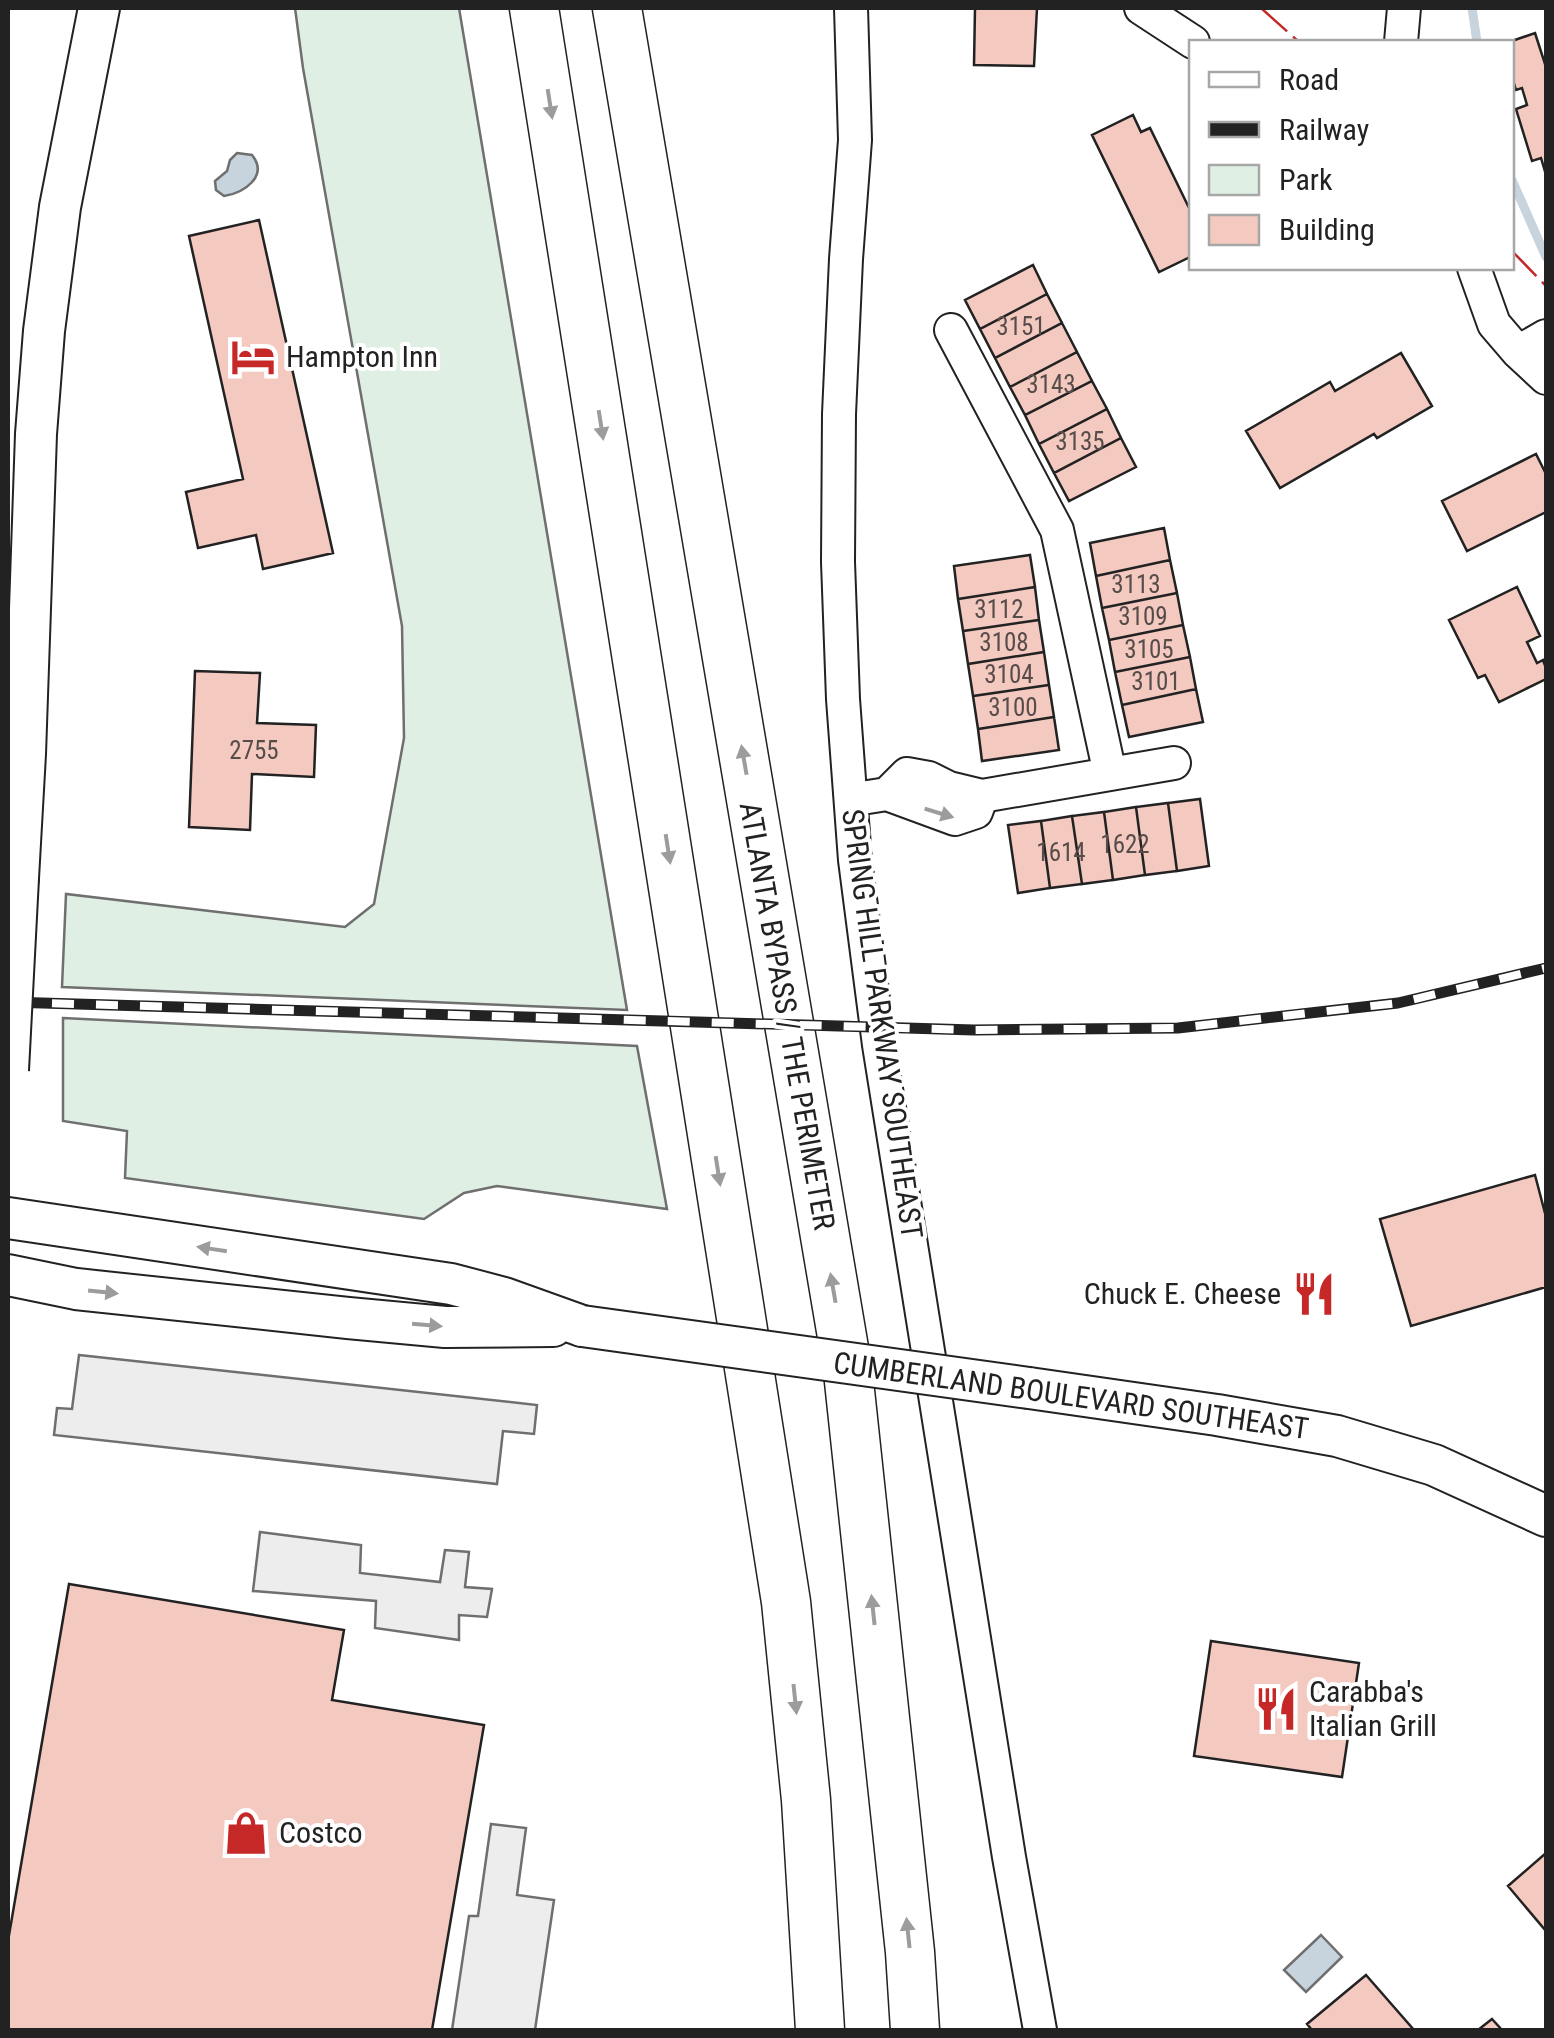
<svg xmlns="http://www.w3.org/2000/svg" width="1554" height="2038" viewBox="0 0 1554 2038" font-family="'Roboto Condensed',sans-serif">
	<rect width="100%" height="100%" fill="#fff"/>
	<!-- green -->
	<path fill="#e0efe3" stroke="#6f6f6f" stroke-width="2.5" d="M 295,8 L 459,8 L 627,1010 L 62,987 L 66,894 L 345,927 L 374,904 L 404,738 L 402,626 L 303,68 Z
		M 63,1018 L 637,1046 L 667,1209 L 497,1186 L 464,1193 L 424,1219 L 125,1178 L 127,1131 L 63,1121 Z"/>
	<!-- parking -->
	<path fill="#ededed" stroke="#6f6f6f" stroke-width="2.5" d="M 79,1355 L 537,1405 L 534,1434 L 503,1431 L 497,1484 L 54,1435 L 57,1408 L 72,1409 Z
		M 260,1532 L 361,1545 L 360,1573 L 440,1582 L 445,1550 L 469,1552 L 465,1587 L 492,1589 L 487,1617 L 459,1615 L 459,1640 L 375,1628 L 376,1601 L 253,1591 Z
		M 491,1824 L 526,1828 L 517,1895 L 554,1900 L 535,2030 L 452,2030 L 469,1916 L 478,1916 Z"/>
	<!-- water -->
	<path fill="#c7d3dd" stroke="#6f6f6f" stroke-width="2.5" d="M 237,153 L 252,155 C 269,176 244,193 224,196 L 216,190 L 215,181 L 227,171 L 230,160 Z
		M 1321,1935 L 1342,1957 L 1306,1992 L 1284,1970 Z"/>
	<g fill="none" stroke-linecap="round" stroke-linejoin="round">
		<!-- stream -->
		<path stroke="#c7d3dd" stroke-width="9" d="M 1472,8 L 1477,42
			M 1512,180 L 1546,257"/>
	</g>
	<!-- building -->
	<path fill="#f3c9c0" stroke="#222" stroke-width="2.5" d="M 975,8 L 1037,8 L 1034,66 L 974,65 Z
		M 1535,33 L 1546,67 L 1546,175 L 1541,158 L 1532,161 L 1516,109 L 1527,105 L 1522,88 L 1516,90 L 1512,77 L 1512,42 L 1509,42 Z
		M 1133,115 L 1141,132 L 1150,128 L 1192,214 L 1192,256 L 1159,272 L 1092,135 Z
		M 259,220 L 333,553 L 263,569 L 256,535 L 198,548 L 186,492 L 243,479 L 189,236 Z
		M 1033,265 L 1047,294 L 980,329 L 965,300 Z
		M 1047,294 L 1062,323 L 995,358 L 980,329 Z
		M 1062,323 L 1077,352 L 1010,387 L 995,358 Z
		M 1077,352 L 1092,381 L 1025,415 L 1010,387 Z
		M 1401,353 L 1432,406 L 1377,438 L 1374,434 L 1280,488 L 1246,431 L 1330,382 L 1335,391 Z
		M 1092,381 L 1107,409 L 1039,444 L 1025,415 Z
		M 1107,409 L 1121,438 L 1054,473 L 1039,444 Z
		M 1121,438 L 1136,467 L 1069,501 L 1054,473 Z
		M 1536,454 L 1546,474 L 1546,512 L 1467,551 L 1442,501 Z
		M 1164,528 L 1170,560 L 1096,576 L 1090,543 Z
		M 1030,555 L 1035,587 L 958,599 L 954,566 Z
		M 1170,560 L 1177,593 L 1102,608 L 1096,576 Z
		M 1035,587 L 1039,620 L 963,631 L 958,599 Z
		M 1517,587 L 1540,636 L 1527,642 L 1537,663 L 1543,660 L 1546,668 L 1546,679 L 1499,702 L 1485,675 L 1478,678 L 1449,620 Z
		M 1177,593 L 1183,625 L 1109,640 L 1102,608 Z
		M 1039,620 L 1044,652 L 968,664 L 963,631 Z
		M 1183,625 L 1190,657 L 1115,672 L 1109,640 Z
		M 1044,652 L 1049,685 L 973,696 L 968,664 Z
		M 1190,657 L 1196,689 L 1122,705 L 1115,672 Z
		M 195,671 L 260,673 L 257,723 L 316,725 L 314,777 L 252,774 L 250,830 L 189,827 Z
		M 1049,685 L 1054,717 L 978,729 L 973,696 Z
		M 1196,689 L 1203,722 L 1129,737 L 1122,705 Z
		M 1054,717 L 1059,750 L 982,761 L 978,729 Z
		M 1200,799 L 1209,866 L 1177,871 L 1168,803 Z
		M 1168,803 L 1177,871 L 1145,875 L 1136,807 Z
		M 1136,807 L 1145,875 L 1113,880 L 1104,812 Z
		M 1104,812 L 1113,880 L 1082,884 L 1072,816 Z
		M 1072,816 L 1082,884 L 1050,888 L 1041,821 Z
		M 1041,821 L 1050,888 L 1018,893 L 1008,825 Z
		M 1535,1175 L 1546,1217 L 1546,1287 L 1411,1326 L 1380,1219 Z
		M 69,1584 L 344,1630 L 332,1700 L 484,1725 L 432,2030 L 8,2030 L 8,1941 Z
		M 1211,1641 L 1359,1663 L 1342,1777 L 1194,1756 Z
		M 1546,1853 L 1546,1931 L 1508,1886 Z
		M 1366,1975 L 1414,2030 L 1312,2030 L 1307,2024 Z
		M 1492,2019 L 1502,2030 L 1478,2030 Z"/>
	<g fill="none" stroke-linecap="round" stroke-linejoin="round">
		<!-- minor casing -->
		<g stroke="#222" stroke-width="36">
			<path id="minor" d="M 851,8 L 855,140 L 846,259 L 839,414 L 838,562 L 843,699 L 855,860 L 879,1045 L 1009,1857 L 1040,2030
				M 1141,8 L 1193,42
				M 1401,42 L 1404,8
				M 1474,268 L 1494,324 L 1518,352 L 1546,378
				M 951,330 L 1057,530 L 1110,774
				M 1518,352 L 1546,336
				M 887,794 L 907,774 L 929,778 L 949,788 L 982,796 L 1174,763
				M 868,797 L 887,794 L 955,819 L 976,812 L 982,796"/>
		</g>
		<!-- major casing -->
		<g stroke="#222" stroke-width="44">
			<path id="major" d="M 18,878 L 25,754 L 36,434 L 44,331 L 60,207 L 99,8
				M 8,1218 L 451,1284 L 504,1298 L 582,1326
				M 8,1275 L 76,1289 L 348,1318 L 445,1327 L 553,1326
				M 1029,1388 L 1217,1415 L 1337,1436 L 1434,1465 L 1546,1516"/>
		</g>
		<!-- highway casing -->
		<g stroke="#222" stroke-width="51">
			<path id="highway" d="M 534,8 L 786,1602 L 806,1800 L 820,2030
				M 617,8 L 848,1372 L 910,1952 L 915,2030"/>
		</g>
		<!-- minor -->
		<use href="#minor" stroke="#fff" stroke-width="32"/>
		<!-- major -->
		<use href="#major" stroke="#fff" stroke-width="40"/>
		<!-- highway -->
		<use href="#highway" stroke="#fff" stroke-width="48"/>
		<!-- rail casing -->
		<g stroke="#222" stroke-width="11">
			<path id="rail" d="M 8,1002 L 974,1030 L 1178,1028 L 1398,1003 L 1546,968"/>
		</g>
		<!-- rail -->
		<use href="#rail" stroke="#fff" stroke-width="8" stroke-dasharray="22" stroke-linecap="butt"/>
		<!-- major-bridge casing -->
		<g stroke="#222" stroke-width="44" stroke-linecap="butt">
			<path id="major-bridge" d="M 8,1070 L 18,878
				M 582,1326 L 1029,1388"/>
		</g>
		<!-- major-bridge -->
		<use href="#major-bridge" stroke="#fff" stroke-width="40"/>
		<!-- power -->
		<path stroke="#c62828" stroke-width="2.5" stroke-dasharray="35 8 5 8" stroke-linecap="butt" d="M 1261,8 L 1299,42
			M 1512,251 L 1546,286"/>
	</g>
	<!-- one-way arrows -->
	<defs><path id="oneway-solid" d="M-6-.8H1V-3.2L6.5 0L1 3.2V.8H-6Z" transform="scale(2.5)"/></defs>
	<g fill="#9c9c9c">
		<use href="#oneway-solid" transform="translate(550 104) rotate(81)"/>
		<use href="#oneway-solid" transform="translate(601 425) rotate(81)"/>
		<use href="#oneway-solid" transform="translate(744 760) rotate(-100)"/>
		<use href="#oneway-solid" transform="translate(939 813) rotate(17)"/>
		<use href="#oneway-solid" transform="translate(668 849) rotate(81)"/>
		<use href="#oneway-solid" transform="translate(718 1171) rotate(81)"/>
		<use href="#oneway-solid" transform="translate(212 1249) rotate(-171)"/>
		<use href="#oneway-solid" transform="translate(833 1288) rotate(-100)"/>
		<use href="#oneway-solid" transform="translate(103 1292) rotate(6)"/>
		<use href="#oneway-solid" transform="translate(427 1325) rotate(5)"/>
		<use href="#oneway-solid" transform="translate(873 1610) rotate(-96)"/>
		<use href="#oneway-solid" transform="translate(795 1699) rotate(84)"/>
		<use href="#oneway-solid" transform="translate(908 1933) rotate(-96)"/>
	</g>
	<!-- icons -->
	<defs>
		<g id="hotel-bare" transform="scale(3.45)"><path d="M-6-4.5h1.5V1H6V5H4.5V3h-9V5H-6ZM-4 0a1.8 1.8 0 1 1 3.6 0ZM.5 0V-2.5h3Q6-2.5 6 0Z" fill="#c62828" stroke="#fff" stroke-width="2.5" paint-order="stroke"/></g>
		<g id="restaurant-bare" transform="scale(3.45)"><path d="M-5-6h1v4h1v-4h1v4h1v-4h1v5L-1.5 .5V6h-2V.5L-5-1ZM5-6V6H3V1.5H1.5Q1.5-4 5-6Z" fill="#c62828" stroke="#fff" stroke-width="2.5" paint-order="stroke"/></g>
		<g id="shop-bare" transform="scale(3.45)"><path d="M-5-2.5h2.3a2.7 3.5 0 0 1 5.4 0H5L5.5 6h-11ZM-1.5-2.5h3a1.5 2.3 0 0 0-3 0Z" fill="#c62828" stroke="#fff" stroke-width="2.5" paint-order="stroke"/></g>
	</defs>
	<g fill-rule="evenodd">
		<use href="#hotel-bare" x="253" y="357"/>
		<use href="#restaurant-bare" x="1314" y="1294"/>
		<use href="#restaurant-bare" x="1276" y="1709"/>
		<use href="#shop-bare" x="246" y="1833"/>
	</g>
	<g text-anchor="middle" stroke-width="8" stroke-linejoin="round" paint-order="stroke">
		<!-- number labels -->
		<g font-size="25" fill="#564c4a">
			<text x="1021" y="335">3151</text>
			<text x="1051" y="393">3143</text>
			<text x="1080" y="450">3135</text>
			<text x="1136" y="593">3113</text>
			<text x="999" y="618">3112</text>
			<text x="1143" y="625">3109</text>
			<text x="1004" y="651">3108</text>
			<text x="1149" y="658">3105</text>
			<text x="1009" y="683">3104</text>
			<text x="1156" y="690">3101</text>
			<text x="1013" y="716">3100</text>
			<text x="254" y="759">2755</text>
			<text x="1125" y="853">1622</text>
			<text x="1061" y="861">1614</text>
		</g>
		<!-- poi labels -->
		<g font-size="30" fill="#222" stroke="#fff" text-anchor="start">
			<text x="286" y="367">Hampton Inn</text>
			<text x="1281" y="1304" text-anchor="end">Chuck E. Cheese</text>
			<text x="1309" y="1702">Carabba's<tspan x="1309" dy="34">Italian Grill</tspan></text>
			<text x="279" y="1843">Costco</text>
		</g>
		<!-- street labels -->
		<g font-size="30" fill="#222" stroke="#fff">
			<text transform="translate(787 1016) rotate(80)" y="10">ATLANTA BYPASS / THE PERIMETER</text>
			<text transform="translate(882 1024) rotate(82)" y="10">SPRING HILL PARKWAY SOUTHEAST</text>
			<text transform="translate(1071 1396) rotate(8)" y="10">CUMBERLAND BOULEVARD SOUTHEAST</text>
		</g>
	</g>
	<!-- border -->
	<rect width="1554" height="2038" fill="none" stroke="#222222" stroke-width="20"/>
	<!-- legend -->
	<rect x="1189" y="40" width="325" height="230" fill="#ffffff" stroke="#a7a7a7" stroke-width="2.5"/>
	<rect x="1209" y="72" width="50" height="15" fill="#ffffff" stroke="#a7a7a7" stroke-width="2.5"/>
	<text x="1279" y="90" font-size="30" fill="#222222">Road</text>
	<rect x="1209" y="122" width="50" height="15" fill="#222222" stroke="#a7a7a7" stroke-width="2.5"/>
	<text x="1279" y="140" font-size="30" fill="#222222">Railway</text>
	<rect x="1209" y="165" width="50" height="30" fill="#e0efe3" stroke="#a7a7a7" stroke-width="2.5"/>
	<text x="1279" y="190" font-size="30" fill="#222222">Park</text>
	<rect x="1209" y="215" width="50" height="30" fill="#f3c9c0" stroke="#a7a7a7" stroke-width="2.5"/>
	<text x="1279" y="240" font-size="30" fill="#222222">Building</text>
</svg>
